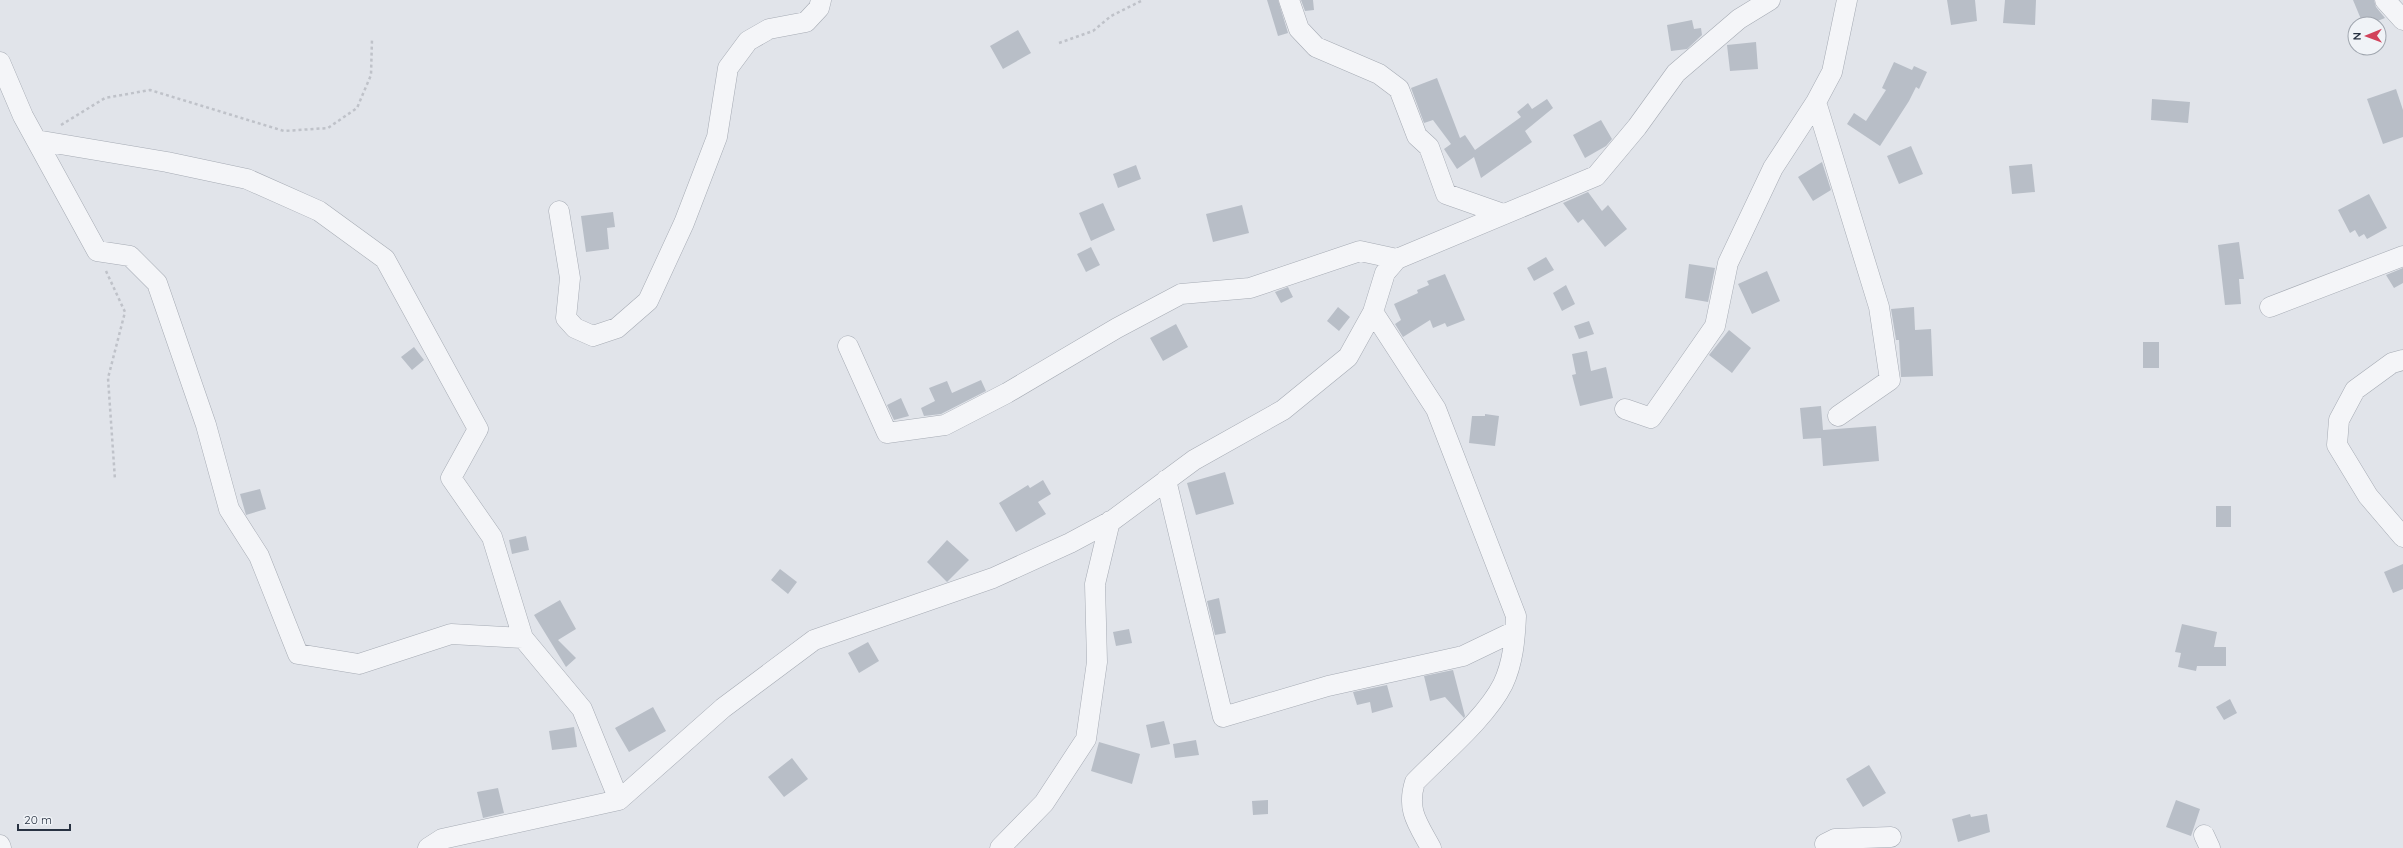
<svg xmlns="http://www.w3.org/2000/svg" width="2403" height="848" viewBox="0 0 2403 848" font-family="Quicksand,sans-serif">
	<rect width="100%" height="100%" fill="#e1e4ea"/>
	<!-- building -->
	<path fill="#b8bec7" d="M 1267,0 L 1278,0 L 1288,33 L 1278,36 Z
		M 1301,0 L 1313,0 L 1314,10 L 1305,11 Z
		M 1947,0 L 1975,0 L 1977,21 L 1951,25 Z
		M 2005,0 L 2036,0 L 2035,25 L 2003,23 Z
		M 2353,0 L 2374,0 L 2376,7 L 2385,18 L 2370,24 L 2363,24 Z
		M 1692,20 L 1694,29 L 1701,28 L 1702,35 L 1687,49 L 1671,51 L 1667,25 Z
		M 1018,30 L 1031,53 L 1003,69 L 990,46 Z
		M 1756,42 L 1758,69 L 1730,71 L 1727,45 Z
		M 1894,62 L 1912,70 L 1914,66 L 1927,72 L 1919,89 L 1916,87 L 1909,101 L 1880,146 L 1847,124 L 1854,113 L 1866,121 L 1886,90 L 1882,88 Z
		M 1437,78 L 1460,138 L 1465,135 L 1475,150 L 1521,117 L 1517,112 L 1528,103 L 1532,109 L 1547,99 L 1553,108 L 1525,131 L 1532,142 L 1481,178 L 1474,157 L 1457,169 L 1444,149 L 1451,144 L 1433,120 L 1424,123 L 1411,88 Z
		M 2396,89 L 2403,110 L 2403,137 L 2383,144 L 2367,99 Z
		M 2152,99 L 2190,102 L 2188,123 L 2151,120 Z
		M 1601,120 L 1612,139 L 1606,146 L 1585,158 L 1573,135 Z
		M 1911,146 L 1923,174 L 1899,184 L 1887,156 Z
		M 1822,162 L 1831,190 L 1813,201 L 1798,177 Z
		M 2032,164 L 2035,192 L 2012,194 L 2009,166 Z
		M 1136,165 L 1141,179 L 1118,188 L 1113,174 Z
		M 1588,192 L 1602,211 L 1608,205 L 1627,229 L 1605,247 L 1583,219 L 1578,223 L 1563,203 Z
		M 2369,194 L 2387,228 L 2367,239 L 2364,234 L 2359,237 L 2355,230 L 2350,233 L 2338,210 Z
		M 1103,203 L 1115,230 L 1091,241 L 1079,213 Z
		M 1242,205 L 1249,233 L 1213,242 L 1206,214 Z
		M 613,212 L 615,227 L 607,228 L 609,249 L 586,252 L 581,216 Z
		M 2239,242 L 2244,279 L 2239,279 L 2241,304 L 2225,305 L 2218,245 Z
		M 1091,247 L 1100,265 L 1086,272 L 1077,254 Z
		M 1546,257 L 1554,270 L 1534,281 L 1527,268 Z
		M 1689,264 L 1715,268 L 1708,302 L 1685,298 Z
		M 2403,268 L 2403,283 L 2394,288 L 2386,275 Z
		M 1767,271 L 1780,301 L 1752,314 L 1738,284 Z
		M 1445,274 L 1465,320 L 1447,327 L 1445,323 L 1433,328 L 1430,320 L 1403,337 L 1395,324 L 1401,320 L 1394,304 L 1418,293 L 1417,290 L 1429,285 L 1427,281 Z
		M 1566,285 L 1575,304 L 1562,311 L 1553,293 Z
		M 1288,287 L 1293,297 L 1281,303 L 1275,292 Z
		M 1338,307 L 1350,317 L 1339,331 L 1327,321 Z
		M 1914,307 L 1915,330 L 1931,329 L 1933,376 L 1901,377 L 1899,340 L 1896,340 L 1891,309 Z
		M 1589,321 L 1594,334 L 1579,339 L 1574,326 Z
		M 1176,324 L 1188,347 L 1163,361 L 1150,338 Z
		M 1729,330 L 1751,348 L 1732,373 L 1709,355 Z
		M 2143,342 L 2159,342 L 2159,368 L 2143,368 Z
		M 414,347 L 424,360 L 412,370 L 401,357 Z
		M 1587,351 L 1591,371 L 1606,367 L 1613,398 L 1580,406 L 1572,375 L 1576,374 L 1572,354 Z
		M 981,380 L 986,391 L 941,414 L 924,416 L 921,408 L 935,401 L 929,388 L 947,381 L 952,393 Z
		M 901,398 L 909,416 L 894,420 L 887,405 Z
		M 1821,406 L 1823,430 L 1876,426 L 1879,461 L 1823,466 L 1821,438 L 1803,439 L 1800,408 Z
		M 1485,414 L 1499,416 L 1495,446 L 1469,443 L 1472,416 L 1485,416 Z
		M 1225,472 L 1234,504 L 1196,515 L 1187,483 Z
		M 1043,480 L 1051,494 L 1038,502 L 1046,514 L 1016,532 L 999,503 L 1028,485 L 1030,488 Z
		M 260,489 L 266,509 L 246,515 L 240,494 Z
		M 2216,506 L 2231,506 L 2231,527 L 2216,527 Z
		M 526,536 L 529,550 L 512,554 L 509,540 Z
		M 947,540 L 969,560 L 947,582 L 927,562 Z
		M 2403,564 L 2403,589 L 2393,593 L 2384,572 Z
		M 780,569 L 797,582 L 788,594 L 771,580 Z
		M 1219,598 L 1226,633 L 1215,635 L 1207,601 Z
		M 560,600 L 576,629 L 558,640 L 576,658 L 566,667 L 534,615 Z
		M 2182,624 L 2217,632 L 2214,647 L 2226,647 L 2226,666 L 2197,666 L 2196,671 L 2178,667 L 2181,653 L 2175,652 Z
		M 1129,629 L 1132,643 L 1116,646 L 1113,632 Z
		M 868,642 L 879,661 L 859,673 L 848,653 Z
		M 1453,670 L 1465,716 L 1464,718 L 1445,697 L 1430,701 L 1424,676 Z
		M 1387,685 L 1393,707 L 1372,713 L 1370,702 L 1357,705 L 1353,692 Z
		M 2230,699 L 2237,713 L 2224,720 L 2216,707 Z
		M 653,707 L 666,731 L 629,752 L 615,728 Z
		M 1164,721 L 1170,744 L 1151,748 L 1146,725 Z
		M 574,727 L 577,747 L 552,750 L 549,731 Z
		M 1196,740 L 1199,755 L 1175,758 L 1173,744 Z
		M 1099,742 L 1140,754 L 1132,784 L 1091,771 Z
		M 792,758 L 808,779 L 784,797 L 768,777 Z
		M 1869,765 L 1886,793 L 1863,807 L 1846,779 Z
		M 498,788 L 504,813 L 483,818 L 477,792 Z
		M 1268,800 L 1268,814 L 1253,815 L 1252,801 Z
		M 2176,800 L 2200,809 L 2191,836 L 2166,827 Z
		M 1970,814 L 1971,817 L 1987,814 L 1990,832 L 1958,842 L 1952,819 Z"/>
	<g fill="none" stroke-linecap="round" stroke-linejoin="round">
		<!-- street casing -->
		<g stroke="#a6abb4" stroke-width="21">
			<path id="street" d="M 1289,0 L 1299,29 L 1316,47 L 1379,74 L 1399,89 L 1417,136 L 1429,147 L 1446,194 L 1503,214
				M 2385,0 L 2403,20
				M 0,62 L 23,116 L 97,251 L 130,256 L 157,283 L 206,425 L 229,509 L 259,556 L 298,654 L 359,664 L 451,634 L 523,638
				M 1816,102 L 1879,307 L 1890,380 L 1838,416
				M 36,140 L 167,162 L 247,179 L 319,211 L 385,259 L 478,429 L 451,478 L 492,537 L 523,638 L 582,709 L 619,800
				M 559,211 L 570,278 L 566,318 L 575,328 L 593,336 L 617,328 L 648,301 L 684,223 L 717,137 L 728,68 L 748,41 L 769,29 L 806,22 L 819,8 L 821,0
				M 2270,307 L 2403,256
				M 1373,312 L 1436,409 L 1516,616 C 1515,639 1513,663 1503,684 C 1486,718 1442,754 1415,782 C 1406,810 1418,824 1431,848
				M 848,346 L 887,433 L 945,425 L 1007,393 L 1117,328 L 1181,294 L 1250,288 L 1360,251 L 1397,259
				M 2403,360 L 2392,363 L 2355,390 L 2339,420 L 2337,445 L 2368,496 L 2403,537
				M 1625,409 L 1651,418 L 1715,326 L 1728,263 L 1773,168 L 1816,102 L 1832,72 L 1847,0
				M 1166,480 L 1223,717 L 1328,686 L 1463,656 L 1515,631
				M 2204,835 L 2210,848
				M 0,845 L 1,848
				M 428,848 L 442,839 L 619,800 L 723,708 L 814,640 L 993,578 L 1070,543 L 1113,520 L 1194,460 L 1283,410 L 1348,357 L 1373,312 L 1385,273 L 1397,259 L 1596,176 L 1637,127 L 1676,73 L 1739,19 L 1770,0
				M 1000,848 L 1044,803 L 1086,739 L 1097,662 L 1095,584 L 1110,521
				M 1826,848 L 1825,844 L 1835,839 L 1891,837"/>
		</g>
		<!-- path -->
		<path stroke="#bfc2c9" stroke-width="2.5" stroke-dasharray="3 3" stroke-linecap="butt" d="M 1059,43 L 1093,31 L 1111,16 L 1143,0
			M 61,125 L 105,98 L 150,90 L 284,131 L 328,128 L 357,108 L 371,75 L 372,39
			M 106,271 L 125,312 L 108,378 L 115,480"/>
		<!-- street -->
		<use href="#street" stroke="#f4f5f8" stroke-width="20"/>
	</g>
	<!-- north arrow -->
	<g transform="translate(2367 36) rotate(269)"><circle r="19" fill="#f0f3f7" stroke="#a0a6af"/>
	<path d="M0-3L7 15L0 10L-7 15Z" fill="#d2425b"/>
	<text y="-6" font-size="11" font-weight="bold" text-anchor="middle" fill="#283242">N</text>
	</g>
	<!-- scale -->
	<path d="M18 824v6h52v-6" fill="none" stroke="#283242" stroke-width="2"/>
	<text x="24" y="824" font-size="12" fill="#283242" stroke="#f0f3f7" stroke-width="3" paint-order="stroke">20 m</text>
</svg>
